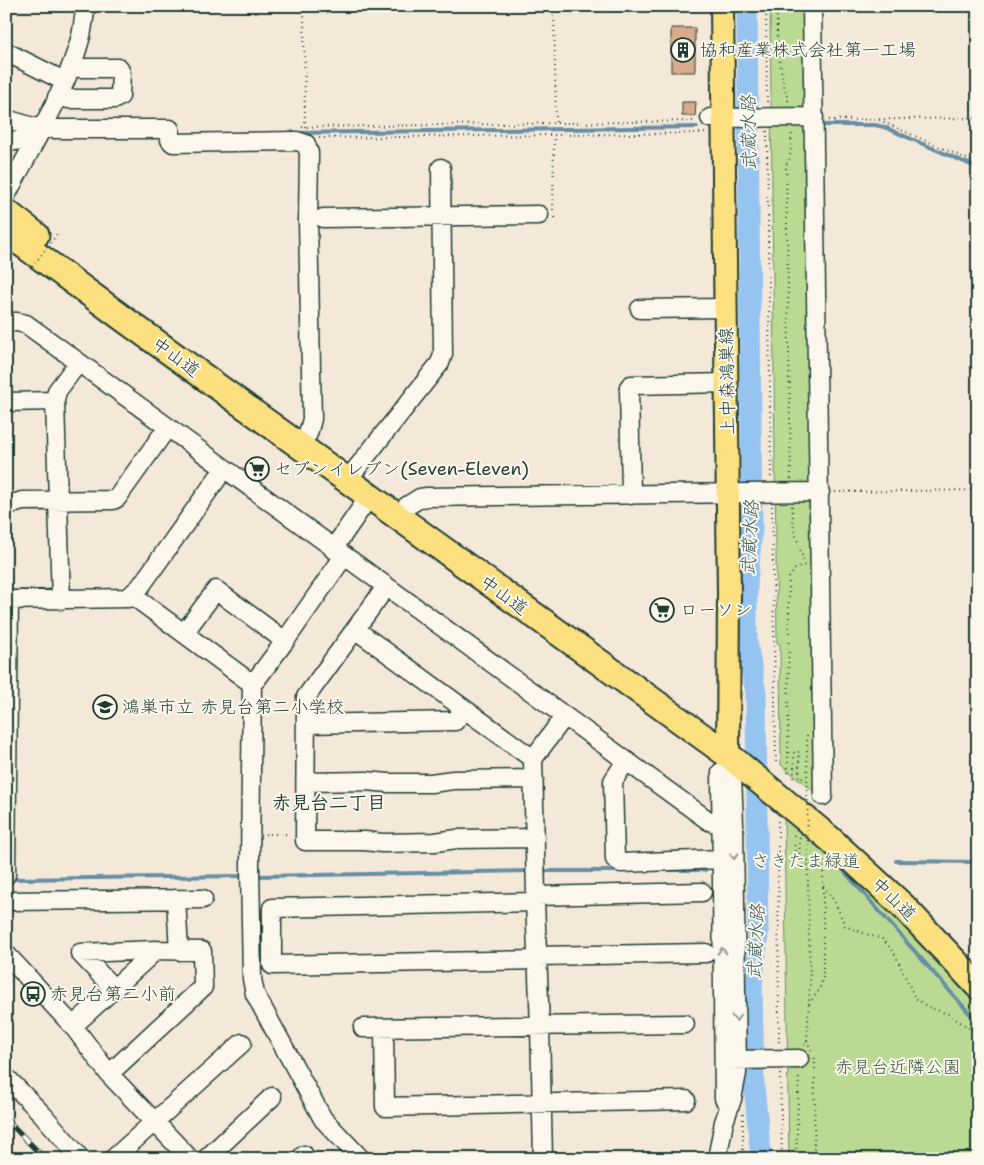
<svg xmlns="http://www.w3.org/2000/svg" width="984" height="1165" viewBox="0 0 984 1165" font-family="'Shantell Sans','Klee One',sans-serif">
	<rect width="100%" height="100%" fill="#f4e8d9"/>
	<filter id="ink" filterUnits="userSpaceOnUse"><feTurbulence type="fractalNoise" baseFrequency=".02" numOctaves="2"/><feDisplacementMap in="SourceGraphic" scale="10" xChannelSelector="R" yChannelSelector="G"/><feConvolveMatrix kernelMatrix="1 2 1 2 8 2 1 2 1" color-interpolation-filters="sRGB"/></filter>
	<g filter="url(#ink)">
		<!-- green -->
		<path fill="#bada93" stroke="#6c8c64" d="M 770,6 L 808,6 L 815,792 L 781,765 L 780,644 L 777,643 Z
			M 784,816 L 827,850 L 904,924 L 978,999 L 978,1159 L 789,1159 Z"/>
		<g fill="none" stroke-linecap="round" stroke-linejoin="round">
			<!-- stream -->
			<path stroke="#668ea5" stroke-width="4" d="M 820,125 L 875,125 L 884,127 L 978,168
				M 294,133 L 697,127
				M 896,861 L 978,862
				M 658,870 L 705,870
				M 843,870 L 978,1023
				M 543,871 L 621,871
				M 261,876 L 530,871
				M 15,879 L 243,876"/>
			<!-- river -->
			<path stroke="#95c4f0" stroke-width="21" d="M 747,6 L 752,529 L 747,584 L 747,643 L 756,693 L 758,935 L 752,985 L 754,1085 L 761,1159"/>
		</g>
		<!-- building -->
		<path fill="#daab8b" stroke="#1f3d34" d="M 671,28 L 695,28 L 695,72 L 671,72 Z
			M 682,102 L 696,102 L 695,116 L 682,116 Z"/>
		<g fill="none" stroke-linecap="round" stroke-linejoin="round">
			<!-- minor casing -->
			<g stroke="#1f3d34" stroke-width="21">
				<path id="minor" d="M 812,6 L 823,796
					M 6,52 L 64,81
					M 57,97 L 68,99 L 115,99 L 120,96 L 121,73 L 119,68 L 80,68 L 71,66
					M 710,118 L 814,117
					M 6,119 L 33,127 L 55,129 L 170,129 L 170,140 L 173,143 L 297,141 L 306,144 L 309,153 L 308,220 L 312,419 L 308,434
					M 6,142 L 23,140 L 33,145
					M 6,196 C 32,144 66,93 81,36 C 83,27 84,16 86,6
					M 323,218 L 539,215
					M 640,309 L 726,308
					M 6,322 L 17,322 L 26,324 L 709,821 L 721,825 L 734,825
					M 6,402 L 55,401
					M 356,469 L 440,363 L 443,354 L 441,168
					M 631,495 L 629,387 L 631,385 L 727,383
					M 6,503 L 16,503 L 22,501 L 113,500 L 117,498 L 167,428
					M 407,506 L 420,498 L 427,497 L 820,492
					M 333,549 L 369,497
					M 386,587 L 306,697 L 305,841 L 365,841 L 382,843 L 435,842 L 457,839 L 535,838
					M 134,594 L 140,601 L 247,680 L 256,680 L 285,641 L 344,556
					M 6,600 L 128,598 L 140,587 L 224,469
					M 61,600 L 55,401 L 57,391 L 78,363
					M 356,630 L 533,759
					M 184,633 L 216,590 L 285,641
					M 252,680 L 250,866 L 252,979 L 255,994 L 323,1119 L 361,1159
					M 306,724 L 455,721 L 464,710
					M 626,761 L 613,781 L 615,859 L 621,863 L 722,859
					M 721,772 L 724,1099
					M 306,782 L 366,781 L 389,783 L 431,783 L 453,780 L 534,779
					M 6,875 L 9,600
					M 536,896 L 702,892
					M 176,899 L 179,951
					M 6,901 L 203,899
					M 535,902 L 272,908 L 272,965 L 537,960
					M 6,954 L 73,1026 L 109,1074 L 190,1159
					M 537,956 L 706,953
					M 73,1026 L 156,950
					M 363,1028 L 685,1024
					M 384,1028 L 385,1107 L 686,1100
					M 727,1060 L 799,1059
					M 109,1074 L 203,987 L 202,951 L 156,950 L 80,953 L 114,989
					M 6,1077 L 43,1115 L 81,1159
					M 113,1159 L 242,1043
					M 206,1159 L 272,1097
					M 300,1159 L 304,1155
					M 543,1159 L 540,1026 L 535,902 L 536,896 L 533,759 L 564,717
					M 717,1159 L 724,1122 L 732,1099 L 737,1073 L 734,825 L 732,775 L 728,755"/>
			</g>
			<!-- major casing -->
			<g stroke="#1f3d34" stroke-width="26">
				<path id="major" d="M 722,6 L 729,594 L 728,755"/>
			</g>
			<!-- highway casing -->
			<g stroke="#1f3d34" stroke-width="29">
				<path id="highway" d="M 6,212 L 36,235
					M 6,232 L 128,322 L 728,755 L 830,839 L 904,907 L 978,986"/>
			</g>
			<!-- path -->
			<path stroke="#1f3d34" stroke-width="2" stroke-dasharray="1 4" stroke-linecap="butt" d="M 304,6 L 305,127
				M 554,6 L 556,124
				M 766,6 L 767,104
				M 777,6 C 776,38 779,72 789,103
				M 829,120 L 978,118
				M 879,120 L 978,164
				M 302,127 L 695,121
				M 767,131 L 771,479
				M 319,138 L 707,133
				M 553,210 L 554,135
				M 554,217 L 554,222
				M 791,479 L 786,165 L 790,158 L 792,132
				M 835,492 L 978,490
				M 772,506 L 776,764
				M 792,506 L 794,530 L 804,562
				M 788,773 L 789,578 L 795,569 L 805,565
				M 793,778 L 794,775 L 794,752 L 799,752 L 799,778 L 807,779
				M 778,821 L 779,1044
				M 265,834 L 290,834
				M 794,835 L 795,860 L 799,860 L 800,837
				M 823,886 L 835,902 L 845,926 L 860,932 L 882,939 L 894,952 L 915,998 L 928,1007 L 948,1014 L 978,1034
				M 809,1004 L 818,992 L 823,979 L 823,858
				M 807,1040 L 811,1050
				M 805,1045 L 807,1040 L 810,981 L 808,883
				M 780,1074 L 782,1159
				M 743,1114 L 743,1159
				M 796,1159 L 799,1074
				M 814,1159 L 815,1060 L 814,1056"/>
			<!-- minor -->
			<use href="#minor" stroke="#fbf7ec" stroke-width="18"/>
			<!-- major -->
			<use href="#major" stroke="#fce080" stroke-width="22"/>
			<!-- highway -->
			<use href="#highway" stroke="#fce080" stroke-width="25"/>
			<!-- rail casing -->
			<g stroke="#1f3d34" stroke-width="5.5">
				<path id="rail" d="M 6,1119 L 45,1159"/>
			</g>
			<!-- rail -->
			<use href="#rail" stroke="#fbf7ec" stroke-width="4" stroke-dasharray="11" stroke-linecap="butt"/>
			<!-- path-bridge -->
			<path stroke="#1f3d34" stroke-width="2" stroke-dasharray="1 4" stroke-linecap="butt" d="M 32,267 L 58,233
				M 807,735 L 808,883"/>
		</g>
		<!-- one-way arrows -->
		<defs><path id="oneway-chevron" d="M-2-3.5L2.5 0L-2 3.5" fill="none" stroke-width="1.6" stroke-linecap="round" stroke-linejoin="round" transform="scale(1.25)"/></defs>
		<g stroke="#8d9a90">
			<use href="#oneway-chevron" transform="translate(734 856) rotate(89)"/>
			<use href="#oneway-chevron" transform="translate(722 951) rotate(-91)"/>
			<use href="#oneway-chevron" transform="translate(736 1018) rotate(89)"/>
		</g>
	</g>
	<!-- icons -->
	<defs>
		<g id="building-ring" transform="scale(1.25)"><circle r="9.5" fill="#fbf7ec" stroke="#1f3d34" stroke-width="1.5"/><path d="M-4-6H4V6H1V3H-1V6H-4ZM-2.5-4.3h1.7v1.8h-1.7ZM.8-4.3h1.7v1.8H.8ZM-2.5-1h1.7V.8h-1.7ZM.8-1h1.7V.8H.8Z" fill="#1f3d34"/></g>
		<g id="supermarket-ring" transform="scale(1.25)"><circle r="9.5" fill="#fbf7ec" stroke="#1f3d34" stroke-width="1.5"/><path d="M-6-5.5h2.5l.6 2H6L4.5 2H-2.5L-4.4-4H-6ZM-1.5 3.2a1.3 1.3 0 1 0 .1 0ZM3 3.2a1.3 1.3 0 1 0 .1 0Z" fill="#1f3d34"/></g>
		<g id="school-ring" transform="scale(1.25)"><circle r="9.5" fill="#fbf7ec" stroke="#1f3d34" stroke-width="1.5"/><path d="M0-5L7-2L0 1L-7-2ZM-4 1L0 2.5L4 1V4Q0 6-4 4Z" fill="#1f3d34"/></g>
		<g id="bus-ring" transform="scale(1.25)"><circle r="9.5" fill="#fbf7ec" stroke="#1f3d34" stroke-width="1.5"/><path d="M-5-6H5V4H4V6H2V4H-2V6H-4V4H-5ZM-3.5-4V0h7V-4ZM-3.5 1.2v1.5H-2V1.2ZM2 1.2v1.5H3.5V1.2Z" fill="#1f3d34"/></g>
	</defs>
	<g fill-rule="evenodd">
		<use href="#building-ring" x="683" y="50"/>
		<use href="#supermarket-ring" x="257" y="469"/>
		<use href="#supermarket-ring" x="662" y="610"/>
		<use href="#school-ring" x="105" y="707"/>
		<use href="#bus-ring" x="33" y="994"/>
	</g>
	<g text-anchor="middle" stroke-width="4" stroke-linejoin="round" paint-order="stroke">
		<!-- poi labels -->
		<g font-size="18" fill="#1f3d34" stroke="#fbf7ec" text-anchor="start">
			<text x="700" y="56">協和産業株式会社第一工場</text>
			<text x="274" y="475">セブンイレブン(Seven-Eleven)</text>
			<text x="680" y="616">ローソン</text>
			<text x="122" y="713">鴻巣市立 赤見台第二小学校</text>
			<text x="50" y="1000">赤見台第二小前</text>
		</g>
		<!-- street labels -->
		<g font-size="18" fill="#1f3d34" stroke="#fbf7ec">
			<text transform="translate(176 357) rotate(36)" y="6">中山道</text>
			<text transform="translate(727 381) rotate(-91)" y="6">上中森鴻巣線</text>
			<text transform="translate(504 595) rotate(36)" y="6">中山道</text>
			<text transform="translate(894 899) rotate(44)" y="6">中山道</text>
		</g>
		<!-- park labels -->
		<g font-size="18" fill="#3e5c47" stroke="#fbf7ec">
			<text x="806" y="867">さきたま緑道</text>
			<text x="898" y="1073">赤見台近隣公園</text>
		</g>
		<!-- water labels -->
		<g font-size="19" font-style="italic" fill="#3c5f63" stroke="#fbf7ec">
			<text transform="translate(748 133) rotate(-91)" y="7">武蔵水路</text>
			<text transform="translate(749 538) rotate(-87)" y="7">武蔵水路</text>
			<text transform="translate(755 942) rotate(-87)" y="7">武蔵水路</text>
		</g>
		<!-- neighbourhood labels -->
		<g font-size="19" font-weight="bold" fill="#1f3d34" stroke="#fbf7ec">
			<text x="329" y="809">赤見台二丁目</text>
		</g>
	</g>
	<!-- margin -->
	<rect width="984" height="1165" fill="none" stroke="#fbf7ec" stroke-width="25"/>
	<rect x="12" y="12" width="959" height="1140" fill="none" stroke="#1f3d34" stroke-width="2" filter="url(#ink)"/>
</svg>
